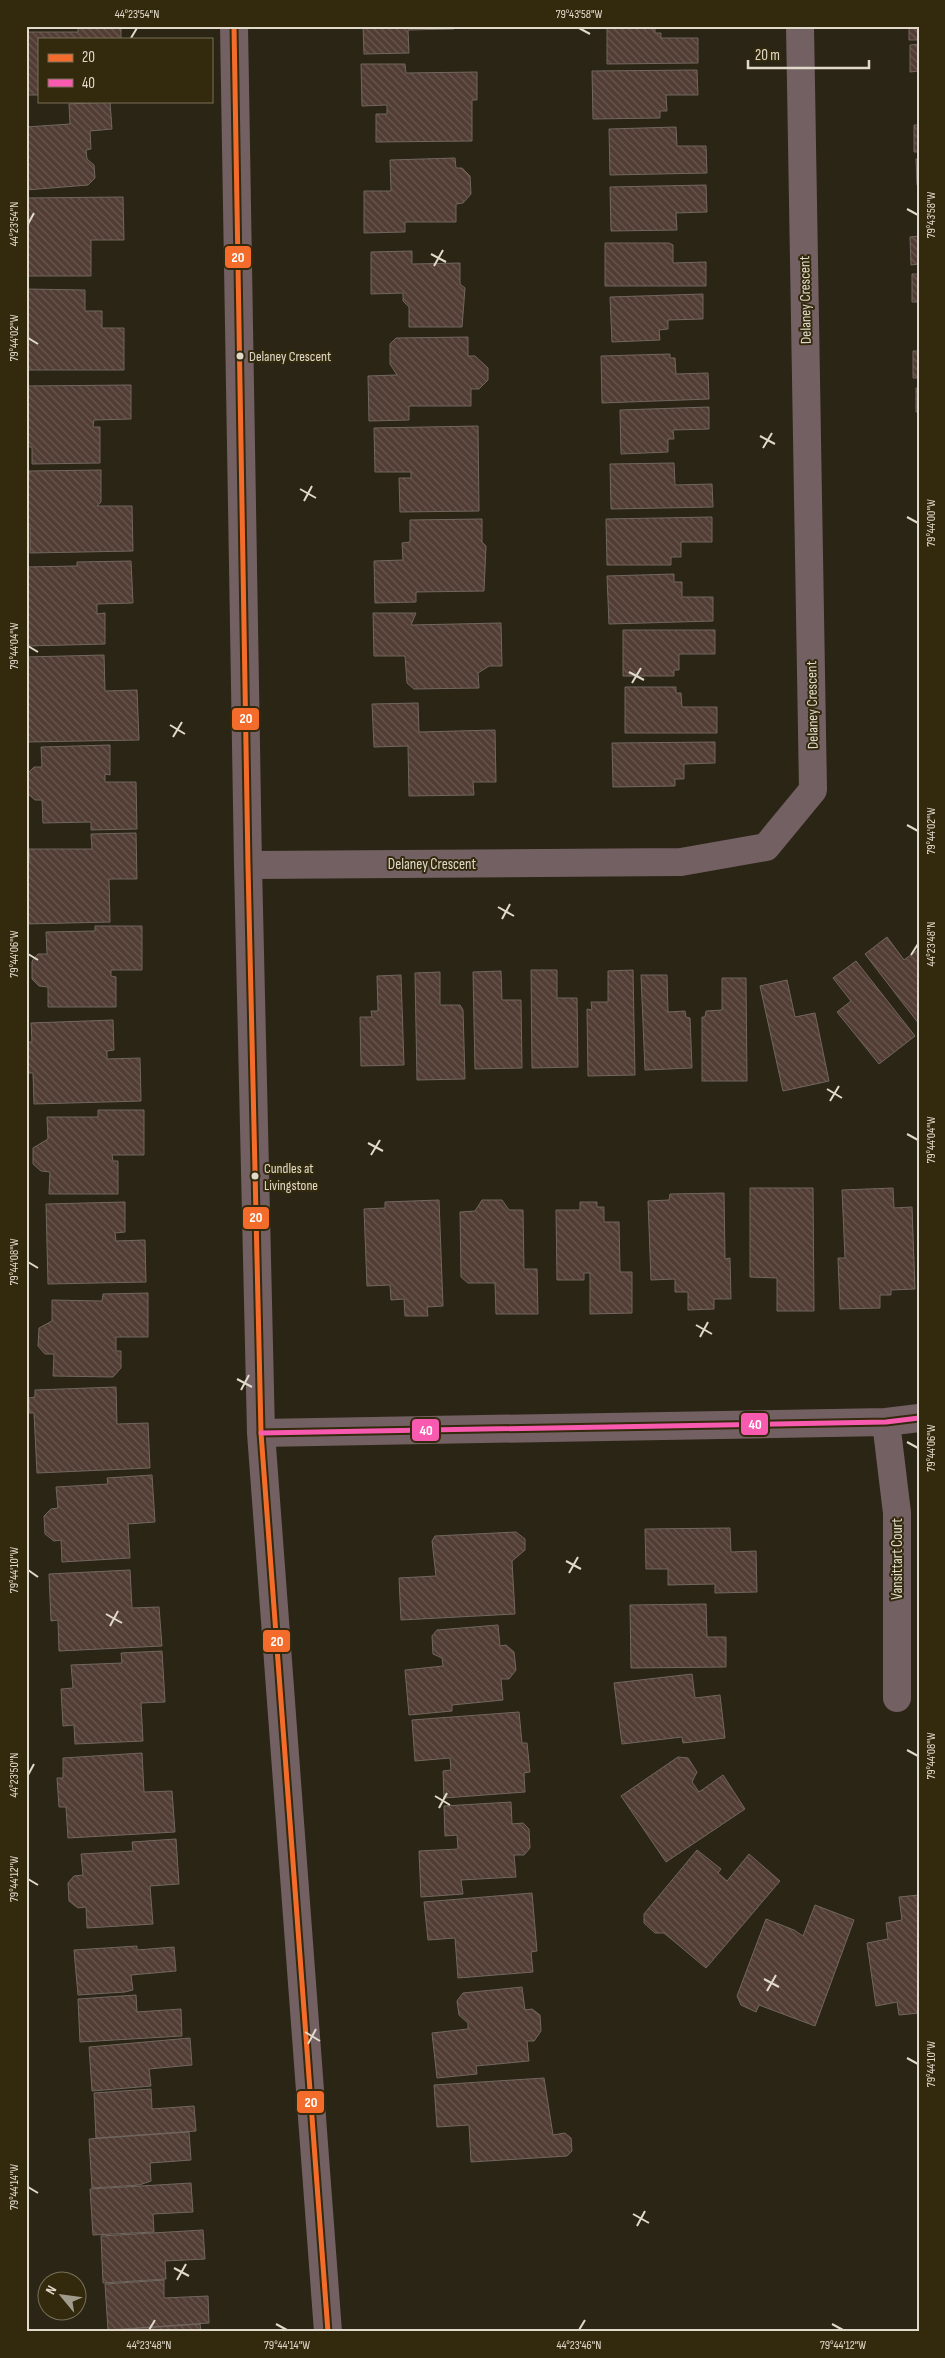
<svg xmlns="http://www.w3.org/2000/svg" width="945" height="2358" viewBox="0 0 945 2358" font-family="'Sofia Sans Condensed',sans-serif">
	<defs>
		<pattern id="building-back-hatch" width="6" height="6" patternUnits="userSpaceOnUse" patternTransform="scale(1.25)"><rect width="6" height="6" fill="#513d33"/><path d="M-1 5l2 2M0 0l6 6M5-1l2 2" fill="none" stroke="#6a584f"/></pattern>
	</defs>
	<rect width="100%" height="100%" fill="#2b2515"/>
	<!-- building -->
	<path fill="url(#building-back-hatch)" stroke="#71675f" d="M 78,26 L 121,26 L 121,39 L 39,39 L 39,95 L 26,95 L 26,32 L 78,32 Z
		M 363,26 L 454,26 L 454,29 L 408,30 L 409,53 L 364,54 Z
		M 607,26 L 655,26 L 655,33 L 661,33 L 661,38 L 698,38 L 698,63 L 607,64 Z
		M 909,26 L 919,26 L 919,40 L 909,40 Z
		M 919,44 L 919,71 L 910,72 L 910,45 Z
		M 361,64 L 405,64 L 406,73 L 477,72 L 477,100 L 472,100 L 472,141 L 376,142 L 376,114 L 387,114 L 387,105 L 362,106 Z
		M 697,70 L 698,95 L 666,95 L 667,111 L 660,111 L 660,118 L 593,119 L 592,71 Z
		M 110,102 L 112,129 L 90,131 L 91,149 L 86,150 L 87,159 L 94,165 L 95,178 L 88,185 L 26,190 L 26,127 L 70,124 L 69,104 Z
		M 914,125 L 919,125 L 919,152 L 914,152 Z
		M 676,127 L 677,146 L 706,146 L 707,173 L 610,175 L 609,129 Z
		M 455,158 L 456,168 L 462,168 L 470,176 L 471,194 L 463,203 L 456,204 L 456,222 L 405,222 L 405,232 L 364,233 L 364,191 L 391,191 L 390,160 Z
		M 916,159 L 919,159 L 919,185 L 917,185 Z
		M 706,185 L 707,212 L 676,213 L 677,230 L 611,231 L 610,187 Z
		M 123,197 L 124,240 L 91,240 L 91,276 L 26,276 L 26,198 Z
		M 919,236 L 919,264 L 911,265 L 910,237 Z
		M 605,243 L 669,243 L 673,245 L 673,263 L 706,262 L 706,286 L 605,286 Z
		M 412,251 L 412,264 L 460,263 L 460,284 L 465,288 L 462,327 L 409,327 L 409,307 L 403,301 L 403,293 L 371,294 L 371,252 Z
		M 912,274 L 919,274 L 919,302 L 912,302 Z
		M 26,289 L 85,290 L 85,311 L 102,311 L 102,328 L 124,328 L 124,370 L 26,370 Z
		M 703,294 L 703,319 L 668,320 L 668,329 L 659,330 L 660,340 L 612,342 L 610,297 Z
		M 468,337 L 468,356 L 475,356 L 488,368 L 488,380 L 479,389 L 471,389 L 471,406 L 409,406 L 409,420 L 369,421 L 368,376 L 397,375 L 390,364 L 390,344 L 396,338 Z
		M 913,351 L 919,351 L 919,378 L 913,378 Z
		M 670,354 L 670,358 L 675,358 L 676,374 L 708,373 L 709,399 L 602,403 L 601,356 Z
		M 131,385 L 131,419 L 94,420 L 93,427 L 100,427 L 100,463 L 32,464 L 32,447 L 26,447 L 26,386 Z
		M 916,388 L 919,388 L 919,412 L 916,412 Z
		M 709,407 L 709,429 L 673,430 L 674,439 L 668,439 L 668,452 L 621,454 L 620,410 Z
		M 478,426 L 479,511 L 400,512 L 399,478 L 411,478 L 411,472 L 375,472 L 374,428 Z
		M 674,463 L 675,485 L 712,484 L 713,507 L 611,509 L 610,464 Z
		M 101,470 L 101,502 L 97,506 L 132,506 L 133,551 L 30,553 L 30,528 L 26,528 L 29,471 Z
		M 712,517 L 712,542 L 681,542 L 681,557 L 671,557 L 671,565 L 607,565 L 606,519 Z
		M 482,519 L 482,542 L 486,546 L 484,591 L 416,592 L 416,602 L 375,603 L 374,561 L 403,560 L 402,543 L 410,542 L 410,520 Z
		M 131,561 L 133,603 L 97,604 L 97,614 L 105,613 L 105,644 L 26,646 L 26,567 L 77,566 L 77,562 Z
		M 674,574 L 674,582 L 682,582 L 682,597 L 713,597 L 713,621 L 609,624 L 607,576 Z
		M 373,613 L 416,613 L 411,625 L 501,623 L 502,666 L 489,666 L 478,673 L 479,688 L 414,689 L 407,683 L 405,656 L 374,656 Z
		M 623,630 L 715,630 L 715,654 L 679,654 L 679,670 L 674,670 L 674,676 L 623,676 Z
		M 104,655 L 105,691 L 137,690 L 139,740 L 26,742 L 26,657 Z
		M 625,687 L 676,687 L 676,693 L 681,693 L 682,707 L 717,707 L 717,733 L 625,733 Z
		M 418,703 L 419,732 L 495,730 L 496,782 L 473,782 L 474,795 L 409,796 L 408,746 L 374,747 L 372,704 Z
		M 715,742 L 715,763 L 684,764 L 684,779 L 675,779 L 675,786 L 613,787 L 612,743 Z
		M 110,745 L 110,775 L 105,774 L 105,782 L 136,782 L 137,829 L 91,830 L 91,822 L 43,823 L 42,800 L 35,800 L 27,793 L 27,774 L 34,767 L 42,767 L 41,747 Z
		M 136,833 L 137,879 L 109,879 L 110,922 L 26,924 L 26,866 L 30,862 L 29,849 L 92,849 L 91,834 Z
		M 95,926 L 142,926 L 142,970 L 111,970 L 111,976 L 116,977 L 116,1007 L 48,1007 L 48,987 L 39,986 L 32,979 L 32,961 L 38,954 L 47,954 L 46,932 L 95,931 Z
		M 887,937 L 904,960 L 919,949 L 919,1024 L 865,954 Z
		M 856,961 L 915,1036 L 879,1064 L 837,1012 L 851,1001 L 833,978 Z
		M 531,970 L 557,970 L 557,998 L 577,998 L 578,1067 L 532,1068 Z
		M 633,970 L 635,1075 L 588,1076 L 587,1009 L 592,1010 L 591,1002 L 608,1002 L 608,971 Z
		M 501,971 L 502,1000 L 521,1000 L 522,1068 L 475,1069 L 473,972 Z
		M 440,972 L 440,1005 L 460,1005 L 463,1010 L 465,1079 L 417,1080 L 415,973 Z
		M 401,975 L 404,1065 L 361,1066 L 360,1017 L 372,1017 L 371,1011 L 378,1011 L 377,976 Z
		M 641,975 L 667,975 L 668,1012 L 685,1011 L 686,1017 L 690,1018 L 692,1068 L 645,1070 Z
		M 722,978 L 746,978 L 747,1081 L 702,1081 L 702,1017 L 705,1017 L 706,1011 L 722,1010 Z
		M 787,980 L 795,1017 L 815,1013 L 829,1081 L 783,1091 L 760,986 Z
		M 113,1020 L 114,1050 L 107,1051 L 107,1059 L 140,1058 L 141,1101 L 34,1104 L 33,1073 L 27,1073 L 26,1060 L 26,1042 L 32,1042 L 31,1023 Z
		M 98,1110 L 144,1110 L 144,1155 L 112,1155 L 113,1161 L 118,1161 L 118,1194 L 49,1194 L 50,1172 L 41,1171 L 33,1164 L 33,1148 L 48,1139 L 47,1117 L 98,1117 Z
		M 750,1188 L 813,1188 L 814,1311 L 777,1311 L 777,1278 L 750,1277 Z
		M 893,1188 L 894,1208 L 912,1207 L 915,1289 L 891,1290 L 891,1295 L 880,1295 L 880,1308 L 840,1309 L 838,1258 L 845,1258 L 842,1190 Z
		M 724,1193 L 725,1259 L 730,1258 L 731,1299 L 714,1299 L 714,1309 L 688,1310 L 688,1292 L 675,1292 L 675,1279 L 651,1280 L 648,1201 L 669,1200 L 670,1194 Z
		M 439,1200 L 443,1306 L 427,1307 L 428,1316 L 405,1316 L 404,1299 L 391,1300 L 390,1285 L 367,1286 L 364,1209 L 385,1208 L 385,1202 Z
		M 482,1200 L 502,1200 L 509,1210 L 523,1210 L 524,1269 L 537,1269 L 538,1314 L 496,1314 L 495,1283 L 468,1283 L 461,1277 L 460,1212 L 475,1211 Z
		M 125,1202 L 125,1232 L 115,1233 L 116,1241 L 145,1240 L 146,1282 L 48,1284 L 46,1204 Z
		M 580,1202 L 597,1202 L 597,1207 L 604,1207 L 604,1222 L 619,1222 L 620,1272 L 632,1272 L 632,1313 L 590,1314 L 590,1273 L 584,1273 L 584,1280 L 557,1280 L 556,1210 L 580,1210 Z
		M 148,1293 L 148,1337 L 116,1337 L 116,1351 L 121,1351 L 121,1368 L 113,1377 L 53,1376 L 54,1354 L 45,1354 L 38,1346 L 39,1328 L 52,1321 L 52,1300 L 102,1301 L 103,1294 Z
		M 116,1387 L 117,1424 L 148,1423 L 150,1468 L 37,1473 L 34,1413 L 29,1413 L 29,1398 L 35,1397 L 35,1390 Z
		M 152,1475 L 155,1522 L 128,1524 L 130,1558 L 62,1562 L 61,1540 L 54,1541 L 45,1534 L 44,1516 L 51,1509 L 58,1508 L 56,1487 L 108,1484 L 107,1478 Z
		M 730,1528 L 731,1552 L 756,1551 L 757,1592 L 715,1593 L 715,1584 L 668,1585 L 668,1569 L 646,1569 L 645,1529 Z
		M 516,1532 L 525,1539 L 525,1550 L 512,1561 L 515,1614 L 401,1620 L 399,1578 L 436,1576 L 432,1541 L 435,1536 Z
		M 130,1570 L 132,1608 L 159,1607 L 162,1646 L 59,1651 L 58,1620 L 51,1621 L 49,1574 Z
		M 706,1604 L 707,1637 L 726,1637 L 726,1667 L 631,1668 L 630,1605 Z
		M 498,1625 L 500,1646 L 506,1645 L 514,1652 L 516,1670 L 509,1679 L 501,1679 L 503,1700 L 452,1705 L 452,1711 L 409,1715 L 405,1670 L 443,1666 L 442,1658 L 433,1654 L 432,1636 L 437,1630 Z
		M 162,1651 L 165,1702 L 141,1703 L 143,1741 L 75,1744 L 74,1725 L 63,1726 L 61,1689 L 73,1688 L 71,1665 L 122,1663 L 121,1653 Z
		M 692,1674 L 695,1698 L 720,1695 L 725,1738 L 683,1743 L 682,1737 L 622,1744 L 614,1683 Z
		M 519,1712 L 522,1743 L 527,1743 L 530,1772 L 524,1773 L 525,1792 L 444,1798 L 443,1771 L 451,1770 L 450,1758 L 415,1761 L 412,1720 Z
		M 142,1753 L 144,1792 L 172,1791 L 175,1832 L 68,1838 L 66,1807 L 59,1807 L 57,1778 L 63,1778 L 63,1758 Z
		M 678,1757 L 688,1758 L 697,1772 L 692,1782 L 699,1792 L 723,1775 L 745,1809 L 666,1862 L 621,1796 Z
		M 511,1802 L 512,1824 L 523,1823 L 529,1829 L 530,1848 L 524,1855 L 514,1855 L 516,1877 L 461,1880 L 463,1894 L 421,1897 L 419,1851 L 458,1849 L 457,1835 L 445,1836 L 444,1806 Z
		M 176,1839 L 179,1884 L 150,1886 L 153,1924 L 87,1928 L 86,1907 L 78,1908 L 69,1901 L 68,1883 L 74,1876 L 83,1875 L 81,1854 L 133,1851 L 132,1842 Z
		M 697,1850 L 721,1869 L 718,1873 L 727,1881 L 749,1854 L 780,1881 L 706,1968 L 664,1933 L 655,1933 L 644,1923 L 644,1914 Z
		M 532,1893 L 537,1951 L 531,1952 L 533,1972 L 458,1978 L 455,1938 L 428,1940 L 424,1902 Z
		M 919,1895 L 919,2013 L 899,2015 L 897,2002 L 876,2006 L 867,1943 L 888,1939 L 886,1923 L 902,1920 L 899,1897 Z
		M 815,1905 L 854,1920 L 815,2026 L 759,2005 L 756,2012 L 741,2005 L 737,1996 L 766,1919 L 794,1930 L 803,1936 Z
		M 137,1946 L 137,1950 L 174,1947 L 176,1971 L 131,1975 L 133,1990 L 125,1992 L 78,1995 L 74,1950 Z
		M 522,1987 L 525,2010 L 532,2009 L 540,2015 L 541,2031 L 534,2041 L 527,2041 L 529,2061 L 476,2066 L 477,2074 L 437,2078 L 432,2033 L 468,2029 L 468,2023 L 459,2015 L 457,2001 L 463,1993 Z
		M 136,1995 L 137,2012 L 181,2009 L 182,2036 L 80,2042 L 78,1999 Z
		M 190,2038 L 192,2065 L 149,2069 L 151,2086 L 92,2091 L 89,2047 Z
		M 544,2078 L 553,2135 L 565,2133 L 571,2138 L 572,2151 L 567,2156 L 471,2162 L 469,2125 L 437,2127 L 434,2085 Z
		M 151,2089 L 152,2109 L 194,2106 L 196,2131 L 96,2138 L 94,2093 Z
		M 189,2132 L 191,2160 L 150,2163 L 151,2181 L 139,2185 L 92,2188 L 89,2139 Z
		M 191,2183 L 193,2212 L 153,2214 L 154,2232 L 93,2235 L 90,2189 Z
		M 203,2230 L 205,2259 L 165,2261 L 166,2279 L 103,2283 L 101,2236 Z
		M 164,2280 L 164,2298 L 208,2296 L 209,2323 L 108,2330 L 105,2284 Z
		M 200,2324 L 201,2332 L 100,2331 Z"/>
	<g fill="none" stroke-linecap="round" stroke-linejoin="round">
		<!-- minor -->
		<path stroke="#736062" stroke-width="28" d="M 234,26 L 248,865 L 261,1433 L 328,2332
			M 248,865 L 681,862 L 766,847 L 813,790 L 800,26
			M 886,1422 L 897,1513 L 897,1698
			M 261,1433 L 886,1422 L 919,1418"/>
		<!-- bus-1 casing -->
		<g stroke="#33290d" stroke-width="9">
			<path id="bus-1" d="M 234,26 L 248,865 L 261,1433 L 328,2332"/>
		</g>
		<!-- bus-2 casing -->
		<g stroke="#33290d" stroke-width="9">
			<path id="bus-2" d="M 261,1433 L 886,1422 L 919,1418"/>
		</g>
		<!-- bus-1 -->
		<use href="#bus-1" stroke="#f36c2b" stroke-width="5"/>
		<!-- bus-2 -->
		<use href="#bus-2" stroke="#f75aaf" stroke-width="5"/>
	</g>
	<!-- ticks -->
	<path fill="none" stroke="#e1dacb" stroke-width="2" d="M 579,28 L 590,34M 131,38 L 137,28M 907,209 L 918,215M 28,224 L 34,213M 431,254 L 446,262M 434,266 L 443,250M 28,338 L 38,344M 760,436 L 775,444M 763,448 L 772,433M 300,489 L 316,498M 304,501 L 312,486M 907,517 L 918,523M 28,646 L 38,652M 629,672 L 644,680M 632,683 L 641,668M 170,725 L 185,734M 173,737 L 182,722M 907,825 L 918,831M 498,907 L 514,916M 502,919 L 510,904M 28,954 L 38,960M 911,955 L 918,944M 827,1089 L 842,1098M 830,1101 L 839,1086M 907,1134 L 918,1140M 368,1143 L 383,1151M 371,1155 L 380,1140M 28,1262 L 38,1268M 696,1325 L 712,1334M 700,1337 L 708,1322M 237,1379 L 252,1387M 241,1390 L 249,1375M 907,1442 L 918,1448M 566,1561 L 581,1569M 28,1570 L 38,1577M 569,1573 L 578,1557M 106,1614 L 122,1623M 110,1626 L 118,1611M 907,1750 L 918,1756M 28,1775 L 34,1764M 435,1796 L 450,1805M 439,1808 L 447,1793M 28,1879 L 38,1885M 764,1979 L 779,1987M 767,1991 L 776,1975M 305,2032 L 320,2041M 308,2044 L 316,2029M 907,2058 L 918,2064M 28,2187 L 38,2193M 633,2214 L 649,2223M 637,2226 L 645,2211M 174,2268 L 189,2276M 177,2280 L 186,2264M 276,2324 L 287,2330M 832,2324 L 843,2330M 149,2330 L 155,2320M 579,2330 L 585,2320"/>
	<!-- markers -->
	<g fill="#e1dacb" stroke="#33290d" stroke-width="2">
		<circle cx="240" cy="356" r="4.5"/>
		<circle cx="255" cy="1176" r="4.5"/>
	</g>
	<g text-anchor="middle" stroke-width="4" stroke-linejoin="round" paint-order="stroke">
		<!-- bus labels -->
		<g font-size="14" fill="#e1dacb" stroke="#33290d" text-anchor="start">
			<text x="249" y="361">Delaney Crescent</text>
			<text x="264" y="1173">Cundles at<tspan x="264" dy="17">Livingstone</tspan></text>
		</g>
		<!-- street labels -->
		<g font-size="15" fill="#e1dacb" stroke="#33290d">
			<text transform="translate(805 300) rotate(-91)" y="5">Delaney Crescent</text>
			<text transform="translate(812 705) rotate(-91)" y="5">Delaney Crescent</text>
			<text x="432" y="869">Delaney Crescent</text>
			<text transform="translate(897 1559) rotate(-90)" y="5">Vansittart Court</text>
		</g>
	</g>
	<g stroke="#33290d" stroke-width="2">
		<rect x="224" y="245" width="28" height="24" rx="5" fill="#f36c2b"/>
		<rect x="231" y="707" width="29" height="24" rx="5" fill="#f36c2b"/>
		<rect x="242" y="1206" width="28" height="24" rx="5" fill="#f36c2b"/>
		<rect x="740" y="1412" width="29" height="24" rx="5" fill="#f75aaf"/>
		<rect x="411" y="1418" width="29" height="24" rx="5" fill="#f75aaf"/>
		<rect x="262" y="1629" width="29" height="24" rx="5" fill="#f36c2b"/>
		<rect x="296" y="2090" width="29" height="24" rx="5" fill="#f36c2b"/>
	</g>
	<g font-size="14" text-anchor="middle" font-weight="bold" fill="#fff">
		<text x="238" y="262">20</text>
		<text x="246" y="723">20</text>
		<text x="256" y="1222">20</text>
		<text x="755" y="1429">40</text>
		<text x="426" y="1435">40</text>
		<text x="277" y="1646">20</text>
		<text x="311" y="2107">20</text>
	</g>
	<!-- border -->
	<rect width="945" height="2358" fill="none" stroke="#33290d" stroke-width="55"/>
	<!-- legend -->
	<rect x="38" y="38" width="175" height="65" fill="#33290d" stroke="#797059"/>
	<rect x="48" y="54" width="25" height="8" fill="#f36c2b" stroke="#797059"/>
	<text x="82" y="62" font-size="15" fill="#e1dacb">20</text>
	<rect x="48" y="79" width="25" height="8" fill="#f75aaf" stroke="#797059"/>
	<text x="82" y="88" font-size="15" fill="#e1dacb">40</text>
	<!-- north arrow -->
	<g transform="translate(62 2296) rotate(299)"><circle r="24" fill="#33290d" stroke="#797059"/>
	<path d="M0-4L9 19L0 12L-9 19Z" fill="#a19b8b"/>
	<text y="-8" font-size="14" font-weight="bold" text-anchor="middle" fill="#e1dacb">N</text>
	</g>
	<!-- scale -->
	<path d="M748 60v8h121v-8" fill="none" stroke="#e1dacb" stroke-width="2.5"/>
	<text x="755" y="60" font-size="15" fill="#e1dacb" stroke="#33290d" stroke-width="4" paint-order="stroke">20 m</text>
	<rect x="28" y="28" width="890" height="2302" fill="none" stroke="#e1dacb" stroke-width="2"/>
	<g font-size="12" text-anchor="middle" fill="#e1dacb">
		<text x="137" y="18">44°23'54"N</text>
		<text x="579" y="18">79°43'58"W</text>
		<text transform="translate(931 215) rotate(-90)" y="4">79°43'58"W</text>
		<text transform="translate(14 224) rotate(-90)" y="4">44°23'54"N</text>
		<text transform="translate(14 338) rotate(-90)" y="4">79°44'02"W</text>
		<text transform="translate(931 523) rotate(-90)" y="4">79°44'00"W</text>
		<text transform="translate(14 646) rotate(-90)" y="4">79°44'04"W</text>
		<text transform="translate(931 831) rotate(-90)" y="4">79°44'02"W</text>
		<text transform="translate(931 944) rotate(-90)" y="4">44°23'48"N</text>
		<text transform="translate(14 954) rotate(-90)" y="4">79°44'06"W</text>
		<text transform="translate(931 1140) rotate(-90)" y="4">79°44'04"W</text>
		<text transform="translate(14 1262) rotate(-90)" y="4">79°44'08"W</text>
		<text transform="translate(931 1448) rotate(-90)" y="4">79°44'06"W</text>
		<text transform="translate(14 1570) rotate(-90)" y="4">79°44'10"W</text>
		<text transform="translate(931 1756) rotate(-90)" y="4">79°44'08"W</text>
		<text transform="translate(14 1775) rotate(-90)" y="4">44°23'50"N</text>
		<text transform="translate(14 1879) rotate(-90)" y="4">79°44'12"W</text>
		<text transform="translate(931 2064) rotate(-90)" y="4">79°44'10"W</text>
		<text transform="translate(14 2187) rotate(-90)" y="4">79°44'14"W</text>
		<text x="149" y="2349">44°23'48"N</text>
		<text x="287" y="2349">79°44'14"W</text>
		<text x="579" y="2349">44°23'46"N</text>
		<text x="843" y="2349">79°44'12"W</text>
	</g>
</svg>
